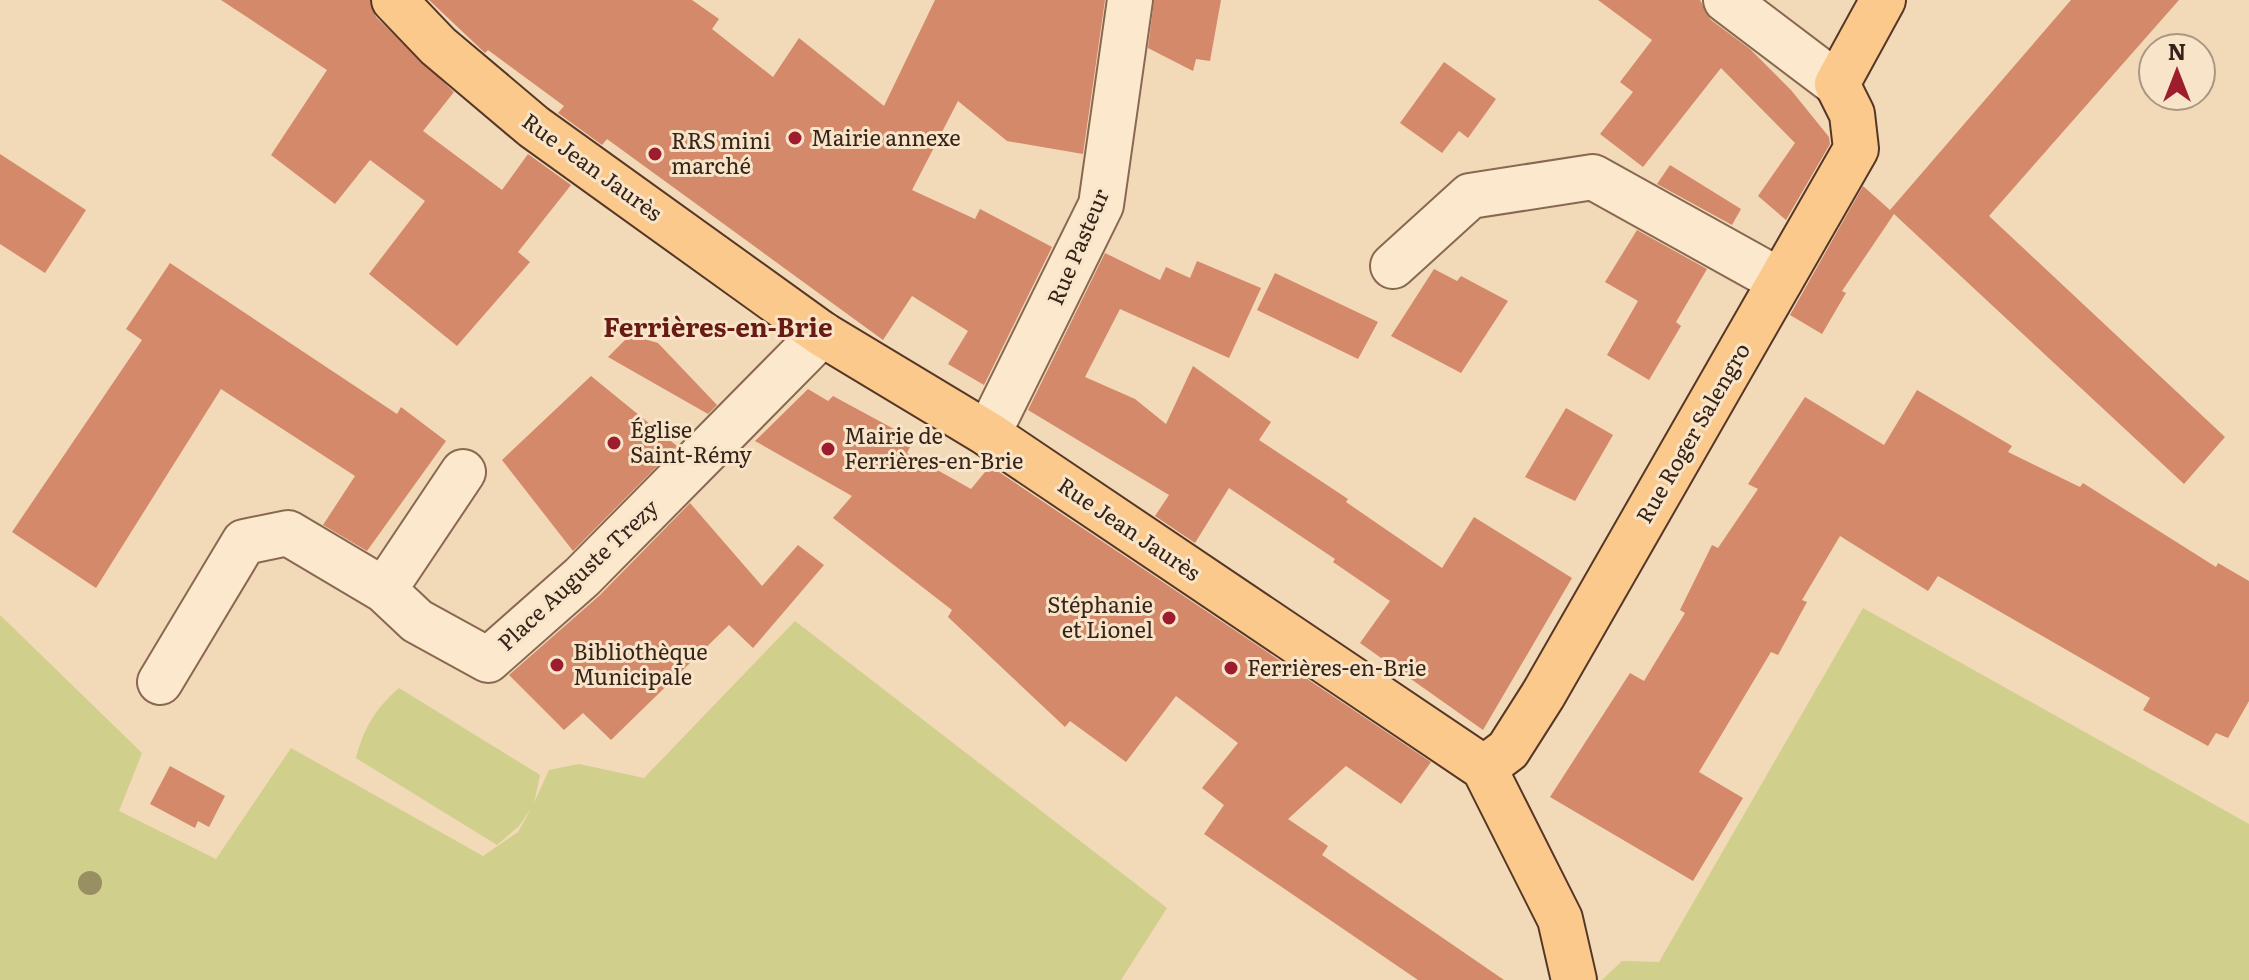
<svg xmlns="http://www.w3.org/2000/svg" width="2249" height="980" viewBox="0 0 2249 980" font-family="Literata,serif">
	<rect width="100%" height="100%" fill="#f2d9b8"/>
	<!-- green -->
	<path fill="#d0cf8c" d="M 1863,608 L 2249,824 L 2249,980 L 1602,980 L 1622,961 L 1659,962 Z
		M 0,615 L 142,753 L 119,811 L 216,859 L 291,748 L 483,856 L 518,832 L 532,807 L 519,826 L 497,845 L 356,758 C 364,728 375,709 399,688 L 540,775 L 534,803 L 549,770 L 579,764 L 644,778 L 795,621 L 1167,908 L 1121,980 L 0,980 Z"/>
	<!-- building -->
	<path fill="#d4896a" d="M 221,0 L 370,0 L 376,17 L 454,92 L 423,131 L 502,190 L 528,154 L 571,185 L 518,252 L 530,262 L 457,346 L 369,274 L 425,201 L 370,160 L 335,204 L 271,155 L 327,70 Z
		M 429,0 L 692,0 L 719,19 L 712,29 L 773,77 L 799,38 L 884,106 L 935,0 L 1105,0 L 1083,154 L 1007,141 L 958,101 L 912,190 L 975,219 L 980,209 L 1052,247 L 984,385 L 948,364 L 968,331 L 912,296 L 883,340 L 607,139 L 602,145 L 558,113 L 564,106 L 488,50 L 485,53 Z
		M 1154,0 L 1221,0 L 1210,61 L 1196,59 L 1193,71 L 1148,48 Z
		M 1598,0 L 1700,0 L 1711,20 L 1750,49 L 1791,90 L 1829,137 L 1830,144 L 1786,220 L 1758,196 L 1795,143 L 1721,68 L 1643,167 L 1600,134 L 1633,92 L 1620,82 L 1652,40 Z
		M 2071,0 L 2179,0 L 1989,216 L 2225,437 L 2184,484 L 1894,214 L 1842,291 L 1846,293 L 1822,334 L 1790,315 L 1863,186 L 1890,210 Z
		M 1444,62 L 1496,99 L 1468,138 L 1459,131 L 1442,153 L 1400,123 Z
		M 0,154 L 86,210 L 45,273 L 0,244 Z
		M 1670,165 L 1741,209 L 1732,225 L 1657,184 Z
		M 1637,230 L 1707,269 L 1676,322 L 1681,326 L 1649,380 L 1607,355 L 1638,301 L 1605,282 Z
		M 1105,253 L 1160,280 L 1166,267 L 1190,278 L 1197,261 L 1261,288 L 1229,358 L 1120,309 L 1085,377 L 1135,399 L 1166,424 L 1193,366 L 1271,422 L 1259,440 L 1348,499 L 1346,502 L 1442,568 L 1474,517 L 1572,578 L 1483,730 L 1360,643 L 1390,601 L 1333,562 L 1335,559 L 1229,488 L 1195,543 L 1155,516 L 1169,495 L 1028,410 Z
		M 170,263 L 397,414 L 401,407 L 446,441 L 367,551 L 323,525 L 355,476 L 221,389 L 96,588 L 12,532 L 142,340 L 126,329 Z
		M 1434,269 L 1457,281 L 1461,276 L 1508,301 L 1461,373 L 1391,336 Z
		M 1275,273 L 1378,322 L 1358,359 L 1257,310 Z
		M 630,335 L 658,343 L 717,405 L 708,414 L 608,357 Z
		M 591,376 L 677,446 L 573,551 L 502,460 Z
		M 808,389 L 828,401 L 833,396 L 894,429 L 891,436 L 910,447 L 907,453 L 971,489 L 990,466 L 1431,762 L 1401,804 L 1346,766 L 1288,819 L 1328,846 L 1322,855 L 1504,980 L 1418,980 L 1204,834 L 1224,805 L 1202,788 L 1238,743 L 1176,696 L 1126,762 L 1070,721 L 1065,727 L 948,617 L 952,610 L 833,518 L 852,496 L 755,441 Z
		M 1917,390 L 2012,446 L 2008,452 L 2080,487 L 2083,483 L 2216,567 L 2218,563 L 2249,581 L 2249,701 L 2228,738 L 2216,733 L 2208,746 L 2143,710 L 2150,698 L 1938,576 L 1928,591 L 1840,536 L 1802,600 L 1807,602 L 1778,655 L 1771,652 L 1699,772 L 1743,798 L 1693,881 L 1550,797 L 1630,673 L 1644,681 L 1685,613 L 1680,610 L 1712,545 L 1718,548 L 1758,489 L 1748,484 L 1805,397 L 1884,445 Z
		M 1566,408 L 1613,435 L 1575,501 L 1525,477 Z
		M 690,503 L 762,586 L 798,545 L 824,565 L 753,648 L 729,625 L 611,740 L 583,713 L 564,730 L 509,675 L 600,595 Z
		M 170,766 L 225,796 L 209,827 L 198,821 L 195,828 L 150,804 Z"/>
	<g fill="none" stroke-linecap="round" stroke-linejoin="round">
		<!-- minor casing -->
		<g stroke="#896852" stroke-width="48">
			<path id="minor" d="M 1726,0 L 1837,84
				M 1393,266 L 1470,196 L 1593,177 L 1780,281
				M 988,434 L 1101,205 L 1130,0
				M 463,472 L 384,590 L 417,621 L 488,660 L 582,577 L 822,334
				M 160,682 L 244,542 L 288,533 L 384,590"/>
		</g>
		<!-- major casing -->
		<g stroke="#563727" stroke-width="48">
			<path id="major" d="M 394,0 L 438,46 L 534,127 L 822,334 L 988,434 L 1484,768 L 1560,919 L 1574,980
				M 1484,768 L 1508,750 L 1543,695 L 1856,149 L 1852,114 L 1837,84 L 1883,0"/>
		</g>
		<!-- minor -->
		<use href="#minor" stroke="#fce8cc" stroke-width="44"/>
		<!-- major -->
		<use href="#major" stroke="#fac98b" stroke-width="44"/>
	</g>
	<!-- trees -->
	<circle fill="#989063" cx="90" cy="883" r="12"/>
	<!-- markers -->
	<g fill="#9d1d2e" stroke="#f8e5c9" stroke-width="3">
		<circle cx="795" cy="138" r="8"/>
		<circle cx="655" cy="154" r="8"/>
		<circle cx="614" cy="443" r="8"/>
		<circle cx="828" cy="449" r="8"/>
		<circle cx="1169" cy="618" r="8"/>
		<circle cx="557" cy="665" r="8"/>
		<circle cx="1231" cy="668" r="8"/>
	</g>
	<g text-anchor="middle" stroke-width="6" stroke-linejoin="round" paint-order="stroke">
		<!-- poi labels -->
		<g font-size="22" fill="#362319" stroke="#f8e5c9" text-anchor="start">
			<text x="811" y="146">Mairie annexe</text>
			<text x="671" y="149">RRS mini<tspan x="671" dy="25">marché</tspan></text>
			<text x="630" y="438">Église<tspan x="630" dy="25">Saint-Rémy</tspan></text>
			<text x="844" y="444">Mairie de<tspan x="844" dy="25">Ferrières-en-Brie</tspan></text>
			<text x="1153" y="613" text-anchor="end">Stéphanie<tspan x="1153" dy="25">et Lionel</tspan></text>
			<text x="573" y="660">Bibliothèque<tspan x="573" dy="25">Municipale</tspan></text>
			<text x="1247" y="676">Ferrières-en-Brie</text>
		</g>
		<!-- street labels -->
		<g font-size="22" fill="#362319" stroke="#f8e5c9">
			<text transform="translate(592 167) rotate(36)" y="8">Rue Jean Jaurès</text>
			<text transform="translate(1078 247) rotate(-67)" y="8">Rue Pasteur</text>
			<text transform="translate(1693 433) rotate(-60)" y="8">Rue Roger Salengro</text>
			<text transform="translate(1129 529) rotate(34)" y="8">Rue Jean Jaurès</text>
			<text transform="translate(578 575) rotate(-43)" y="8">Place Auguste Trezy</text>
		</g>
		<!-- quarter labels -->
		<g font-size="26" font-weight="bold" fill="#671b14" stroke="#f8e5c9">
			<text x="718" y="337">Ferrières-en-Brie</text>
		</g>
	</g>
	<!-- north arrow -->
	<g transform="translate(2177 72)"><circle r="38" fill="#f8e5c9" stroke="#aa9783" stroke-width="2"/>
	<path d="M0-6L14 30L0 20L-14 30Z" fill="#9d1d2e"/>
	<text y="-12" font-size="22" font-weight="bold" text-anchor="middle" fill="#362319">N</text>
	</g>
</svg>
